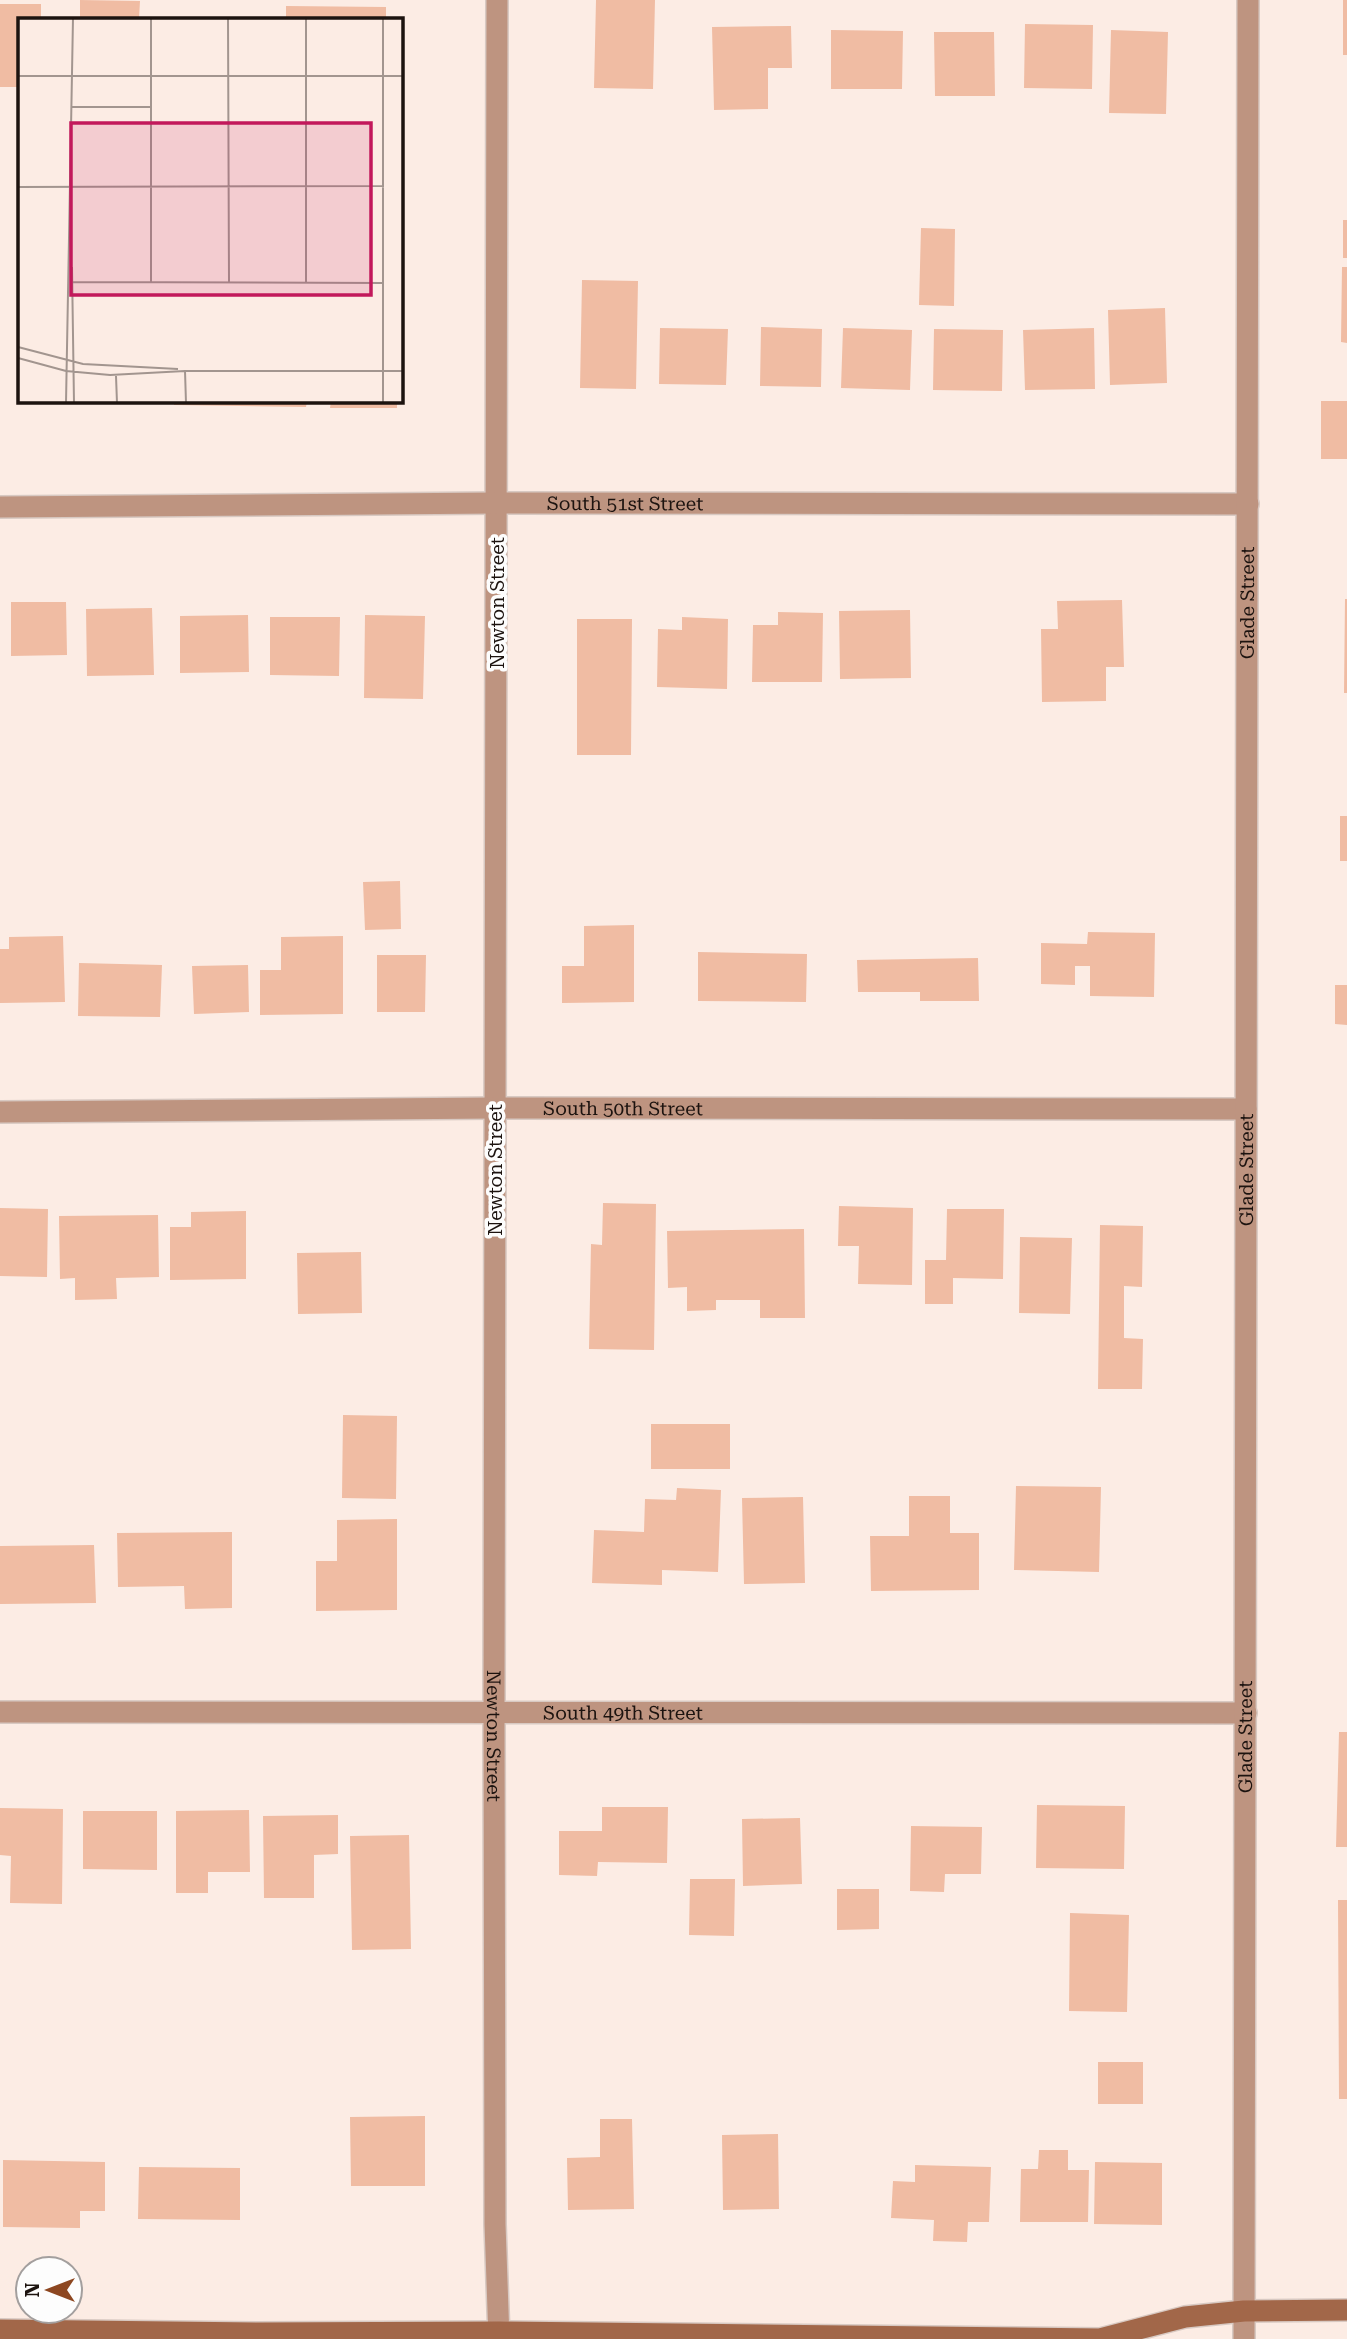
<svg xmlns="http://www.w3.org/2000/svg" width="1347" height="2339" viewBox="0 0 1347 2339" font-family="'Roboto Serif',serif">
	<rect width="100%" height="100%" fill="#fcece4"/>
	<!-- building -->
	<path fill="#f0bca3" d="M 80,0 L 140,1 L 139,19 L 80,19 Z
		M 596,0 L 655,0 L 653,89 L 594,88 Z
		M 1343,0 L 1347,0 L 1347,55 L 1343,55 Z
		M 0,4 L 41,4 L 41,19 L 19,19 L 19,87 L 0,87 Z
		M 286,6 L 386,7 L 386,19 L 286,19 Z
		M 1025,24 L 1093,25 L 1092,89 L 1024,88 Z
		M 791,26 L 792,68 L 768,68 L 768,109 L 714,110 L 712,27 Z
		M 831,30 L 903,31 L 902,89 L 831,89 Z
		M 1111,30 L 1168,32 L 1166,114 L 1109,113 Z
		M 934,32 L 994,32 L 995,96 L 935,96 Z
		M 1343,220 L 1347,220 L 1347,258 L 1343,258 Z
		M 921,228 L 955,229 L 954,306 L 919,305 Z
		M 1342,267 L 1347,267 L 1347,343 L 1341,342 Z
		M 582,280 L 638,281 L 636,389 L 580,388 Z
		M 1165,308 L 1167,383 L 1110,385 L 1108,310 Z
		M 761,327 L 822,329 L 821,387 L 760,386 Z
		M 660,328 L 728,329 L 726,385 L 659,384 Z
		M 843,328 L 912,330 L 910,390 L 841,388 Z
		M 1094,328 L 1095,389 L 1025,390 L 1023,330 Z
		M 934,329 L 1003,330 L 1002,391 L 933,390 Z
		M 174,401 L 307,401 L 306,407 L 174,405 Z
		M 331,401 L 397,401 L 397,408 L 330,408 Z
		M 1321,401 L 1347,401 L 1347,459 L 1321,459 Z
		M 1345,599 L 1347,599 L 1347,693 L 1344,693 Z
		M 1122,600 L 1124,667 L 1106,667 L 1106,701 L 1042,702 L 1041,629 L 1058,629 L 1057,601 Z
		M 11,602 L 66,602 L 67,655 L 11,656 Z
		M 152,608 L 154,675 L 87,676 L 86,609 Z
		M 910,610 L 911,678 L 840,679 L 839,611 Z
		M 778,612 L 823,613 L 822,682 L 752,682 L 753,625 L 778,625 Z
		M 248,615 L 249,672 L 180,673 L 180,616 Z
		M 365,615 L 425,616 L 423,699 L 364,698 Z
		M 270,617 L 340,617 L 339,676 L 270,675 Z
		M 682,617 L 728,619 L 727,689 L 657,687 L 658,629 L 682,630 Z
		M 577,619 L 632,619 L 631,755 L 577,755 Z
		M 1340,816 L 1347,816 L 1347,861 L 1340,861 Z
		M 400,881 L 401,929 L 365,930 L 363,882 Z
		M 634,925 L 634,1002 L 562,1003 L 562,966 L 584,966 L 584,926 Z
		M 1088,932 L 1155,933 L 1154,997 L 1090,996 L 1090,966 L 1075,966 L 1075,985 L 1041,984 L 1041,943 L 1087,944 Z
		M 63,936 L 65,1002 L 0,1003 L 0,949 L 9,949 L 9,937 Z
		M 343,936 L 343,1014 L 260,1015 L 260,970 L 281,970 L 281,937 Z
		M 698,952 L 807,954 L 806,1002 L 698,1001 Z
		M 377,955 L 426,955 L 425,1012 L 377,1012 Z
		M 978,958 L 979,1001 L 920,1001 L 920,992 L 858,992 L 857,960 Z
		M 79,963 L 162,965 L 160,1017 L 78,1016 Z
		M 248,965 L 249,1012 L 194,1014 L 192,966 Z
		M 1335,985 L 1347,985 L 1347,1025 L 1335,1024 Z
		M 603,1203 L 656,1204 L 654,1350 L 589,1349 L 591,1244 L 602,1245 Z
		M 839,1206 L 913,1208 L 912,1285 L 858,1284 L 859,1246 L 838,1246 Z
		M 0,1208 L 48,1209 L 47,1277 L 0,1276 Z
		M 947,1209 L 1004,1209 L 1003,1279 L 953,1278 L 953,1304 L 925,1304 L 925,1260 L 946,1260 Z
		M 246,1211 L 246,1279 L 170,1280 L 170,1227 L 191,1227 L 191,1212 Z
		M 158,1215 L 159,1277 L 116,1278 L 117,1299 L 75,1300 L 75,1278 L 60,1279 L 59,1216 Z
		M 1100,1225 L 1143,1226 L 1142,1287 L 1124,1286 L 1124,1338 L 1143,1339 L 1142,1389 L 1098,1389 Z
		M 804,1229 L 805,1318 L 760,1318 L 760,1300 L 716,1300 L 716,1310 L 687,1311 L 687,1287 L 668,1288 L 667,1231 Z
		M 1020,1237 L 1072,1238 L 1070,1314 L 1019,1313 Z
		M 361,1252 L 362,1313 L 298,1314 L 297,1253 Z
		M 343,1415 L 397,1416 L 396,1499 L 342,1498 Z
		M 651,1424 L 730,1424 L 730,1469 L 651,1469 Z
		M 1016,1486 L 1101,1487 L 1099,1572 L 1014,1570 Z
		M 677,1488 L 721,1490 L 718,1572 L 662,1570 L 662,1585 L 592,1583 L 594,1530 L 644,1532 L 645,1499 L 676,1500 Z
		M 909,1496 L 950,1496 L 950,1533 L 979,1533 L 979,1590 L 871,1591 L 870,1536 L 909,1536 Z
		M 803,1497 L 805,1583 L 744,1584 L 742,1498 Z
		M 397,1519 L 397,1610 L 316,1611 L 316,1561 L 337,1561 L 337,1520 Z
		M 232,1532 L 232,1608 L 185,1609 L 184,1586 L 118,1587 L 117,1533 Z
		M 94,1545 L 96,1603 L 0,1604 L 0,1546 Z
		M 1339,1732 L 1347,1732 L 1347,1847 L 1336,1847 Z
		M 1037,1805 L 1125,1806 L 1124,1869 L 1036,1868 Z
		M 602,1807 L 668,1807 L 667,1863 L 598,1862 L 597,1876 L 559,1875 L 559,1831 L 602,1831 Z
		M 0,1808 L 63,1809 L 62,1904 L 10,1903 L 11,1856 L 0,1855 Z
		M 249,1810 L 250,1872 L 208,1872 L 208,1893 L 176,1893 L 176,1811 Z
		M 83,1811 L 157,1811 L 157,1870 L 83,1869 Z
		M 338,1815 L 338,1854 L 314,1855 L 314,1898 L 264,1898 L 263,1816 Z
		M 800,1818 L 802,1884 L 743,1886 L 742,1819 Z
		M 911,1826 L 982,1827 L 981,1874 L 945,1874 L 944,1892 L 910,1891 Z
		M 409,1835 L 411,1949 L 352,1950 L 350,1836 Z
		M 690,1879 L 735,1879 L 734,1936 L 689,1935 Z
		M 837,1889 L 879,1889 L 879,1929 L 837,1930 Z
		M 1338,1900 L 1347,1900 L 1347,2099 L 1339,2099 Z
		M 1070,1913 L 1129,1915 L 1127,2012 L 1069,2011 Z
		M 1098,2062 L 1143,2062 L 1143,2104 L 1098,2104 Z
		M 425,2116 L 425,2186 L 351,2186 L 350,2117 Z
		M 600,2119 L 632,2119 L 634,2209 L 568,2210 L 567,2158 L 600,2157 Z
		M 778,2134 L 779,2209 L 723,2210 L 722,2135 Z
		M 1039,2150 L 1068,2150 L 1068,2170 L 1089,2170 L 1088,2222 L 1020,2222 L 1021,2169 L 1038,2169 Z
		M 3,2160 L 105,2162 L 105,2211 L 80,2211 L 80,2228 L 3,2227 Z
		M 1095,2162 L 1162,2163 L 1162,2225 L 1094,2224 Z
		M 915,2165 L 991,2167 L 989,2222 L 968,2222 L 967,2242 L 933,2241 L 934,2220 L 891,2218 L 893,2181 L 915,2182 Z
		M 139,2167 L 240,2168 L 240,2220 L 138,2219 Z"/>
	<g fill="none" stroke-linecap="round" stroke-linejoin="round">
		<!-- street casing -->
		<g stroke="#d8c9c2" stroke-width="24">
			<g id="street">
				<path id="s1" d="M 497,0 L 494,1712 L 495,2224 L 499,2339"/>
				<path id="s2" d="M 0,507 L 497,503 L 1248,504"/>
				<path id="s3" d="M 0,1112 L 495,1108 L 1246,1109"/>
				<path id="s4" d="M 0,1712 L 1246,1713"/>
				<path id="s5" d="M 1244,2339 L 1248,0"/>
			</g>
		</g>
		<!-- secondary casing -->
		<g stroke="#d8c9c2" stroke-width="24">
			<path id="secondary" d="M 0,2330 L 256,2333 L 499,2332 L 1102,2339
				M 1100,2339 L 1185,2317 L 1244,2311 L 1347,2310"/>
		</g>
		<!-- street -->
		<use href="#street" stroke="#be9480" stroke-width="21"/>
		<!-- secondary -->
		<use href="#secondary" stroke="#a26749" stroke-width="21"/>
	</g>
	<g text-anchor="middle" stroke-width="7" stroke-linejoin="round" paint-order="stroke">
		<!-- street labels -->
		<g font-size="19" fill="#1c130f" stroke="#fdfdfd">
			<text dy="7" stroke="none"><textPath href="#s2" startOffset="625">South 51st Street</textPath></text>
			<text transform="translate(497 603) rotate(-90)" y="7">Newton Street</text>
			<text dy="7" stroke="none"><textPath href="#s5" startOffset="1736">Glade Street</textPath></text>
			<text dy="7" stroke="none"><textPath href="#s3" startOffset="623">South 50th Street</textPath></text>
			<text transform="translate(495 1170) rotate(-90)" y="7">Newton Street</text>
			<text dy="7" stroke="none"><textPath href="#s5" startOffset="1169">Glade Street</textPath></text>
			<text dy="7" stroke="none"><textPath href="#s4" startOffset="623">South 49th Street</textPath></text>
			<text dy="7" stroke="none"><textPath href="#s1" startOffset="1736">Newton Street</textPath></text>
			<text dy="7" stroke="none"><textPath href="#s5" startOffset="602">Glade Street</textPath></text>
		</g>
	</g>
	<!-- overview -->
	<g transform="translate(18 18)">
		<rect width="385" height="385" fill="#fcece4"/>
		<path fill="none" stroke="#a2958f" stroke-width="2" d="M 133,0 L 133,264M 210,0 L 211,264M 288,0 L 288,265M 0,58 L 385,58M 54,89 L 133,89M 0,169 L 366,168M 54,249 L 56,385M 54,264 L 366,265M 0,329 L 65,346 L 160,351M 0,340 L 48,353 L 92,357 L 167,353 L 385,353M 167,353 L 168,385M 98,358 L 99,385M 48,385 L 55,0M 365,385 L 365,0"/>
		<path fill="#c2185b" fill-opacity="0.15" stroke="#c2185b" stroke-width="3.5" d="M 53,105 L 353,105 L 353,277 L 53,277 Z"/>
		<rect width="385" height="385" fill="none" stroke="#1c130f" stroke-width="3.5"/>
	</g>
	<!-- north arrow -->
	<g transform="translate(49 2290) rotate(270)"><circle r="33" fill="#fdfdfd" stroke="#a39f9e" stroke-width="2"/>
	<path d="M0-5L12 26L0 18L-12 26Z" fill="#8d4721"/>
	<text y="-10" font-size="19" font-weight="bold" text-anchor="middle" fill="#1c130f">N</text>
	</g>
</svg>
